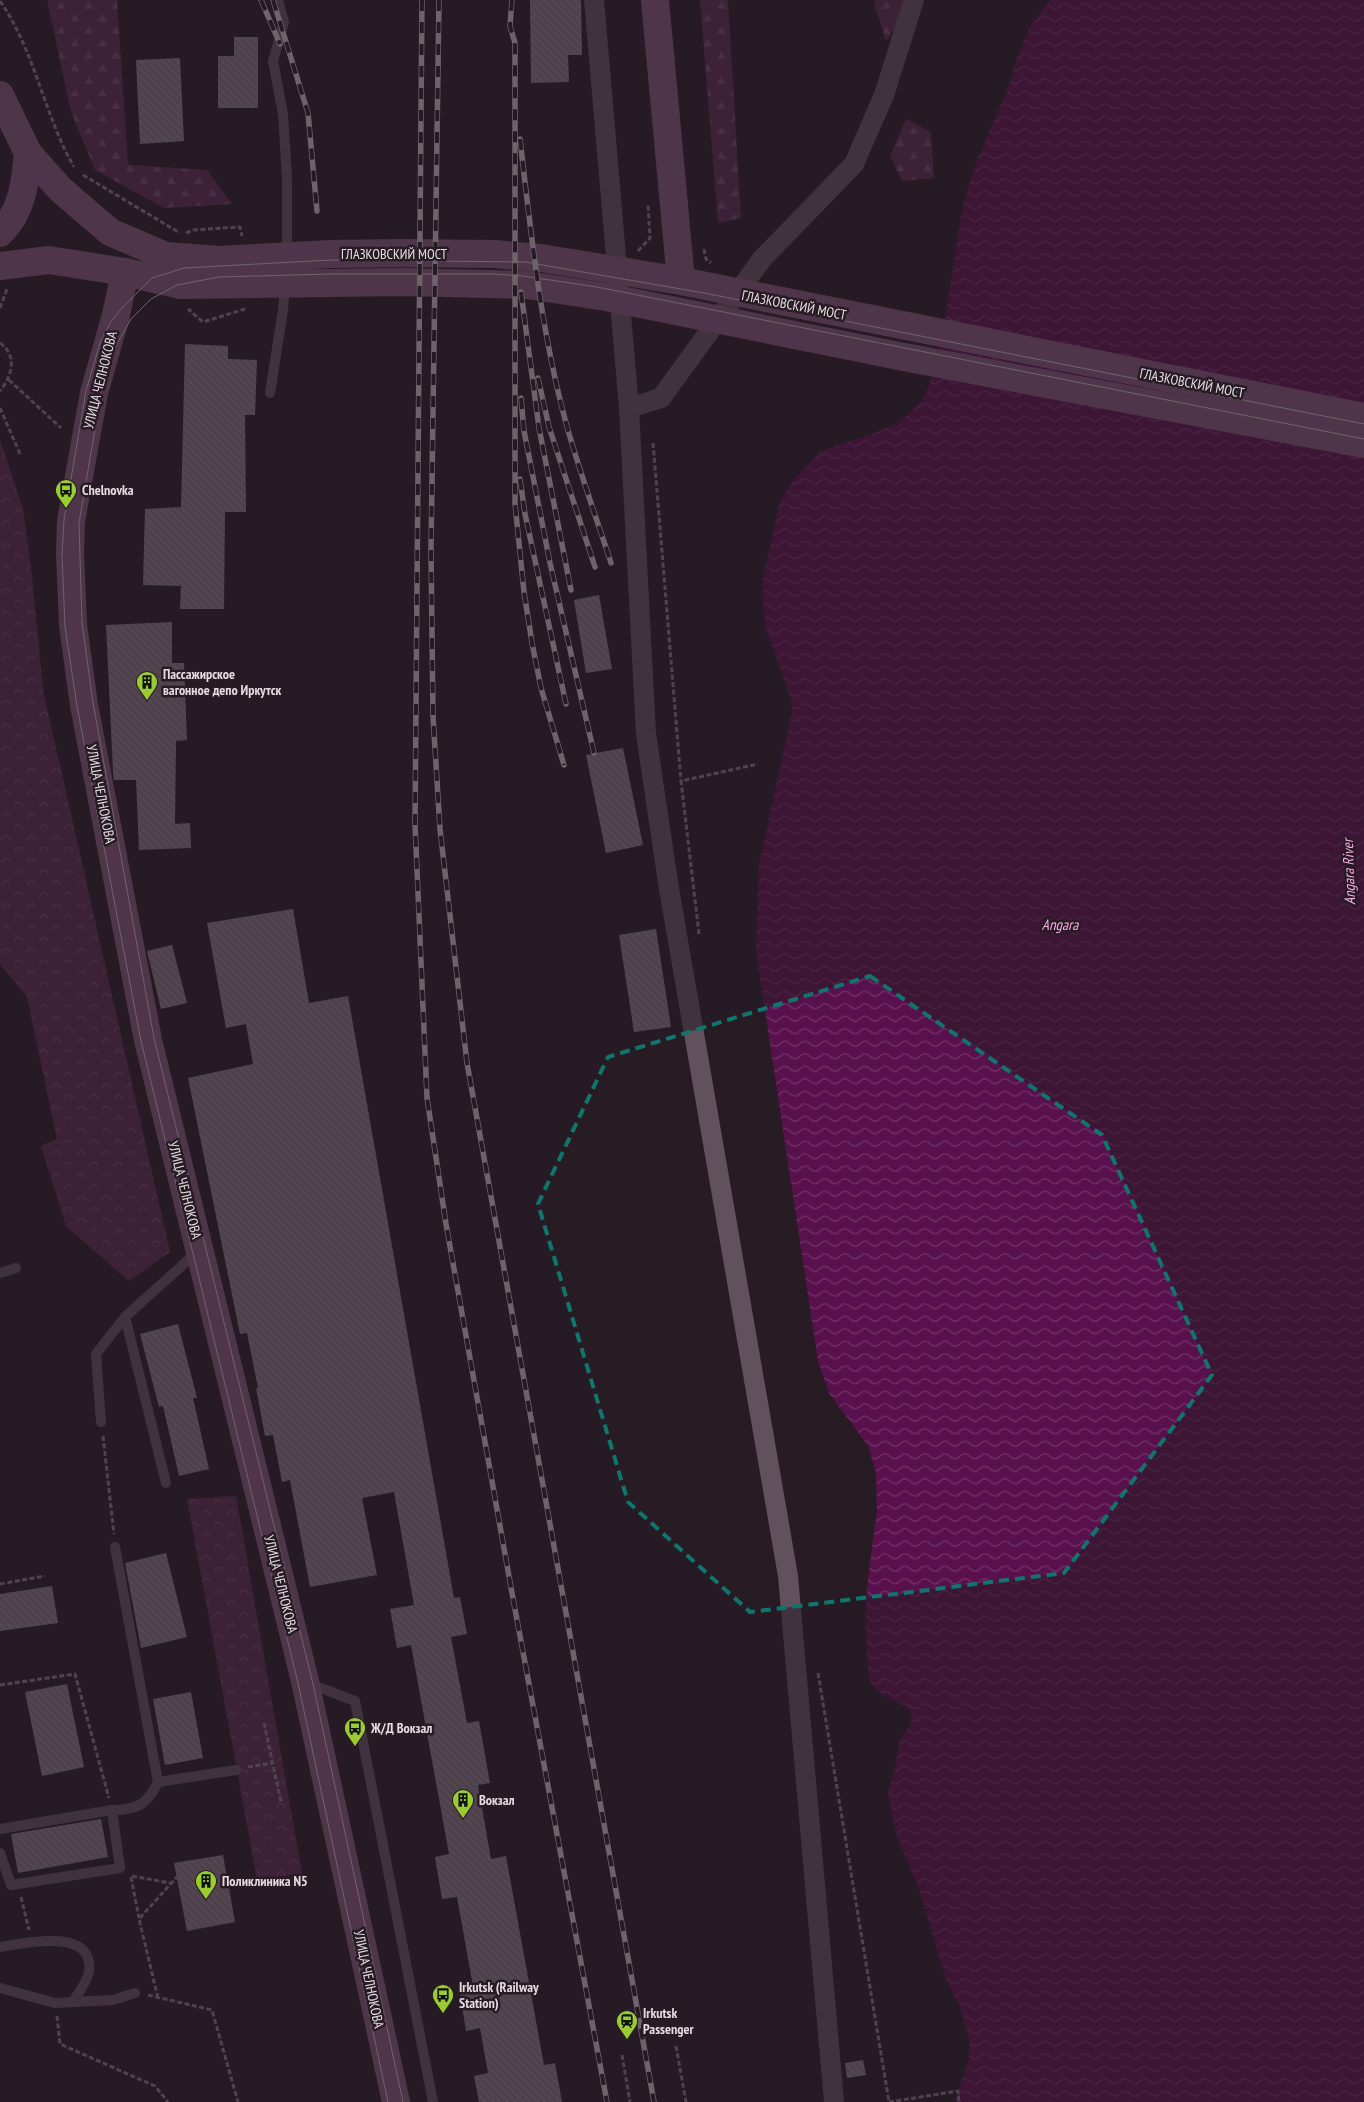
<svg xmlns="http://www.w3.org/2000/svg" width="1364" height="2102" viewBox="0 0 1364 2102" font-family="'PT Sans Narrow',sans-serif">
	<defs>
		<pattern id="forest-firs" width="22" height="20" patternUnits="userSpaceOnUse" patternTransform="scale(1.25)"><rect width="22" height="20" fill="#592b4f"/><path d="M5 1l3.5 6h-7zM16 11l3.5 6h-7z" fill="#714968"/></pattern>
		<pattern id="park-crowns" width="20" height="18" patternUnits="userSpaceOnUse" patternTransform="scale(1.25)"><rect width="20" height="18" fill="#592b4f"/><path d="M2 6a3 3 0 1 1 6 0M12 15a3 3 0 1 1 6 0" fill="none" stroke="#714968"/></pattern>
		<pattern id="water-waves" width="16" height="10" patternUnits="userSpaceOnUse" patternTransform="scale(1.25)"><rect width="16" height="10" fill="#59114d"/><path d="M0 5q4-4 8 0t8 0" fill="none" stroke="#713366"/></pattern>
		<pattern id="building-back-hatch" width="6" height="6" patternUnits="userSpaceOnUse" patternTransform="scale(1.25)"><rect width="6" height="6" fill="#8a7a86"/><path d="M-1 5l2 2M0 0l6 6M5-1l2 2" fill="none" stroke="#72666f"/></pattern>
	</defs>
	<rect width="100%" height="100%" fill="#271b24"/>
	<!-- forest -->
	<path fill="url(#forest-firs)" d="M 47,0 L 117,0 L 128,165 L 207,170 L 232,204 L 164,208 L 95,170 L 71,112 Z
		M 700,0 L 728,0 L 741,218 L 718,223 Z
		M 875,0 L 905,0 L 897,26 L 886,41 L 874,3 Z
		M 906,119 L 931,132 L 934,178 L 902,181 L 890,156 Z"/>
	<!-- park -->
	<path fill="url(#park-crowns)" d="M 0,440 L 23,509 L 32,576 L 43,690 L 170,1252 L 129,1281 L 66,1226 L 41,1146 L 57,1139 L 27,997 L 0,964 Z
		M 236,1496 L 302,1874 L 257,1879 L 187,1499 Z"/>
	<!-- water -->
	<path fill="url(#water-waves)" d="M 1050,0 L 1364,0 L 1364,2102 L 955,2102 L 968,2062 L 970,2047 L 968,2036 L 960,2007 L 947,1982 L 919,1889 L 899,1842 L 893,1820 L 888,1792 L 896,1765 L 899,1741 L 911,1724 L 911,1714 L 907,1707 L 882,1695 L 874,1687 L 869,1680 L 868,1669 L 865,1622 L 868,1578 L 877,1511 L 876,1472 L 868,1446 L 829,1393 L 818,1361 L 756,951 L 759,865 L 792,711 L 791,699 L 766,629 L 764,614 L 763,580 L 779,504 L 791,483 L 821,451 L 877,432 L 899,422 L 919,404 L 928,389 L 943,331 L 963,205 L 976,163 L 1008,88 L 1017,58 L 1029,28 Z"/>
	<!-- building -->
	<path fill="url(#building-back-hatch)" d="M 530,0 L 581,0 L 582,55 L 568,55 L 569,82 L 531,83 Z
		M 234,37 L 258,37 L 258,108 L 218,108 L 218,56 L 234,56 Z
		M 180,58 L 184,141 L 140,144 L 136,60 Z
		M 185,344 L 228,346 L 228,359 L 257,360 L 255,415 L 245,415 L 246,512 L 225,512 L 224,609 L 180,609 L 181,586 L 143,585 L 145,509 L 181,507 Z
		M 599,595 L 612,669 L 586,673 L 574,600 Z
		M 172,622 L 172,663 L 184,663 L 187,740 L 176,741 L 175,824 L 190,823 L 191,848 L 139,850 L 136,780 L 114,780 L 113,771 L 106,625 Z
		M 623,748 L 643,845 L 606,853 L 586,755 Z
		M 293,909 L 309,1003 L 348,996 L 454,1598 L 460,1597 L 467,1634 L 451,1637 L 467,1723 L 479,1721 L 490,1783 L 478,1785 L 491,1859 L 506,1856 L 544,2065 L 555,2063 L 562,2102 L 479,2102 L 474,2076 L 488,2073 L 480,2028 L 466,2031 L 460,1994 L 474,1992 L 457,1897 L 442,1899 L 435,1857 L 449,1854 L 411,1645 L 397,1648 L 390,1609 L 414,1605 L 394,1492 L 362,1498 L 377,1575 L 310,1587 L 290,1480 L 282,1482 L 273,1435 L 265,1436 L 256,1388 L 258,1388 L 247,1333 L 240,1334 L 188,1078 L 253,1064 L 246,1024 L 226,1028 L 207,923 Z
		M 656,929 L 671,1027 L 634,1032 L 619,935 Z
		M 172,945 L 187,1003 L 161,1009 L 147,951 Z
		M 178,1324 L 197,1398 L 193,1398 L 209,1469 L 179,1476 L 163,1406 L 159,1407 L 140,1334 Z
		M 166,1553 L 187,1637 L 141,1648 L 125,1563 Z
		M 52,1586 L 58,1623 L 0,1631 L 0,1594 Z
		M 67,1684 L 84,1767 L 42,1776 L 25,1692 Z
		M 191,1692 L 203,1758 L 165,1765 L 153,1699 Z
		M 101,1819 L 108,1857 L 18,1873 L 11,1834 Z
		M 223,1855 L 235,1922 L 187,1931 L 174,1863 Z
		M 863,2060 L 866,2075 L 847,2078 L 845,2063 Z"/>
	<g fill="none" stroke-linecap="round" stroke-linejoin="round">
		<!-- path -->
		<path stroke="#82777f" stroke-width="3" stroke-dasharray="5 2.5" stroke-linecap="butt" d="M 0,1 C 35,51 44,115 74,167
			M 83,175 L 180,233
			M 186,233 L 194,230 L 240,227 L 242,236
			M 704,249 L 706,259 L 711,263
			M 638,251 L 650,238 L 648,204
			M 0,308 L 7,289
			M 191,309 L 189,310 L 203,322 L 245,309
			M 0,343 C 18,356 12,376 0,391
			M 9,380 L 61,428
			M 0,408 L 21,456
			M 653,443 L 681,781
			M 699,934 L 681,781 L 758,764
			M 103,1436 L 114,1534
			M 0,1584 L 45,1576
			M 818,1673 L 889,2102
			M 0,1685 L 75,1674 L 109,1798
			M 264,1723 L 281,1802
			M 248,1767 L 272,1763
			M 132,1876 L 170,1883
			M 131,1877 L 139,1918
			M 21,1897 L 29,1930
			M 148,1995 L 212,2010 L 238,2102
			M 158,1998 L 139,1919 L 177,1877
			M 57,2016 L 60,2044 L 155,2086 L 168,2102
			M 676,2046 L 686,2102
			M 622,2055 L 630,2102
			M 889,2102 L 958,2091 L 959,2102"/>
		<!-- lane -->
		<path stroke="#60515c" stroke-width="10" d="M 278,0 L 284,22 L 273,61 L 283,114 L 287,178 L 287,255
			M 270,393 L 283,310 L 285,285
			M 0,1273 L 16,1268
			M 101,1422 L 96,1354 L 125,1317
			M 166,1483 L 125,1317 L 197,1252
			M 308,1683 L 355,1701 L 433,2102
			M 158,1782 L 236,1770
			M 0,1829 L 112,1810
			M 0,1853 L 11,1885 L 120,1868 L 112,1810 C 137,1810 147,1805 158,1782 L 115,1547
			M 0,1947 C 24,1943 94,1927 89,1971 C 88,1981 78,1993 73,2002
			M 0,1988 L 55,2003 L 113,2000 L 135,1993"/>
		<!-- street -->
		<path stroke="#60515c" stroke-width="20" d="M 594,0 L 629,408 L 646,734 L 669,889 L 788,1576 L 834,2102
			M 629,408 L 661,398 L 762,259 L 854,164 L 884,95 L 914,0"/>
		<!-- secondary -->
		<path stroke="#805677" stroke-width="28" d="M 655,0 L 681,281
			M 0,95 L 28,153 L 60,189 L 110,232 L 166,256 L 219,260 L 331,254 L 401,253 L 494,254 L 541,258 L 681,281 L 1364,417
			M 0,233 C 23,211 25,182 28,153
			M 0,266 L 49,260 L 125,272 L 181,285 L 403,282 L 527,285 L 606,297 L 904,357 L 1364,444
			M 125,272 L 116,315 L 94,393 L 71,521 L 70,554 L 73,625 L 84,705 L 148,1040 L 305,1681 L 396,2102"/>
		<!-- tram -->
		<path stroke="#c5bbc2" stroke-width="1" d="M 388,2102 L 298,1683 L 141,1041 L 77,706 L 65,627 L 62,554 L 64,520 L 86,391 L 100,343 L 110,323 L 121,309 L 152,278 L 184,268 L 331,260 L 525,262 L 704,293 L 1364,424
			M 403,2102 L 313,1684 L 154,1038 L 93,703 L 82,623 L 79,523 L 101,394 L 113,351 L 131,319 L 151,299 L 177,285 L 219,277 L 331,274 L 493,274 L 523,276 L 597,287 L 1364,439"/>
		<!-- rail casing -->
		<g stroke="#c5bbc2" stroke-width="5.5">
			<path id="rail" d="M 261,0 L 280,44
				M 273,0 L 308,113 L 317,211
				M 422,0 L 415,824 L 427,1098 L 446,1224 L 512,1593 L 607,2102
				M 439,0 L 431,551 L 433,716 L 440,829 L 467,1063 L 654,2102
				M 512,0 L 510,26 L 515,43 L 515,504 L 524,592 L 532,643 L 541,688 L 564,765
				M 520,139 C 531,234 541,331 566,423 C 579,470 596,517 611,563
				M 521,292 L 539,428 L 571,590
				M 538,378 L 549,427 L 595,567
				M 521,398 L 524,431 L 550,563 L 594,753
				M 520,479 L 525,514 L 566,704"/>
		</g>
		<!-- rail -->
		<use href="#rail" stroke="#271b24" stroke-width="4" stroke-dasharray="11" stroke-linecap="butt"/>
	</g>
	<!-- marked area -->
	<path d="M0 0H1364V2102H0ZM 870,976 L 1102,1135 L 1212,1375 L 1064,1573 L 750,1612 L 628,1502 L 538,1204 L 608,1057 Z" fill="#271b24" fill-opacity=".55" fill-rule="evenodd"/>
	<path fill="none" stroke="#0f766e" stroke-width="4" stroke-dasharray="10 6" stroke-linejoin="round" d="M 870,976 L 1102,1135 L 1212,1375 L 1064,1573 L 750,1612 L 628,1502 L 538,1204 L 608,1057 Z"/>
	<!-- icons -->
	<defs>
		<g id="bus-pin" transform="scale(1.125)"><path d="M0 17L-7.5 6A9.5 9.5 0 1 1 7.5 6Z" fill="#9bcb33" stroke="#271b24"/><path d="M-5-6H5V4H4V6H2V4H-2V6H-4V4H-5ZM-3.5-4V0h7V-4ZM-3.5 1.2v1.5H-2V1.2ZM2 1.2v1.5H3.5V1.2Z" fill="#111"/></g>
		<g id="building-pin" transform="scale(1.125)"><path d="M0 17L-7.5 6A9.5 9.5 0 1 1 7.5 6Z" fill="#9bcb33" stroke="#271b24"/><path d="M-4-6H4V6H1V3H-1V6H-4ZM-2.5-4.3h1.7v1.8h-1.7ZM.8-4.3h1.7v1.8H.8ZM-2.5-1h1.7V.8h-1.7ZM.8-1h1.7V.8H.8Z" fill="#111"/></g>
		<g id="station-pin" transform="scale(1.125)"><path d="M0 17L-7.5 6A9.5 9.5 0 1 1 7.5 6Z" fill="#9bcb33" stroke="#271b24"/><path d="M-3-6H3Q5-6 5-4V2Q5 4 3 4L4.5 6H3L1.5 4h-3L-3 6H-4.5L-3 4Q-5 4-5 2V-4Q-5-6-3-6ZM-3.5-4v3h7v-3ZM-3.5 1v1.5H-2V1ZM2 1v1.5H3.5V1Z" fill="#111"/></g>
	</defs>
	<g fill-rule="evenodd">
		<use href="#bus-pin" x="66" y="490"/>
		<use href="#building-pin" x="147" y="682"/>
		<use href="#bus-pin" x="355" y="1728"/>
		<use href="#building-pin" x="463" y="1800"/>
		<use href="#building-pin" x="206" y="1881"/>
		<use href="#bus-pin" x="443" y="1995"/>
		<use href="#station-pin" x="627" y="2021"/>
	</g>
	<g text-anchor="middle" stroke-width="5" stroke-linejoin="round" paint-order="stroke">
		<!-- street labels -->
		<g font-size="14" fill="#e4dbe1" stroke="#271b24">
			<text x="394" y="259">ГЛАЗКОВСКИЙ МОСТ</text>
			<text transform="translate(794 305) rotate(11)" y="5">ГЛАЗКОВСКИЙ МОСТ</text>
			<text transform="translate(100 380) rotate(-76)" y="5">УЛИЦА ЧЕЛНОКОВА</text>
			<text transform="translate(1192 383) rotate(11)" y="5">ГЛАЗКОВСКИЙ МОСТ</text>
			<text transform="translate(101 794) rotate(79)" y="5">УЛИЦА ЧЕЛНОКОВА</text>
			<text transform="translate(185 1190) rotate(76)" y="5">УЛИЦА ЧЕЛНОКОВА</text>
			<text transform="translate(281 1584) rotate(76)" y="5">УЛИЦА ЧЕЛНОКОВА</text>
			<text transform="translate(369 1979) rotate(78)" y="5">УЛИЦА ЧЕЛНОКОВА</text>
		</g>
		<!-- poi labels -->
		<g font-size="14" font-weight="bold" fill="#e4dbe1" stroke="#271b24" text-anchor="start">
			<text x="82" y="495">Chelnovka</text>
			<text x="163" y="679">Пассажирское<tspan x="163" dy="16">вагонное депо Иркутск</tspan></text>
			<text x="371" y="1733">Ж/Д Вокзал</text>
			<text x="479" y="1805">Вокзал</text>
			<text x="222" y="1886">Поликлиника N5</text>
			<text x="459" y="1992">Irkutsk (Railway<tspan x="459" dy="16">Station)</tspan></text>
			<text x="643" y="2018">Irkutsk<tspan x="643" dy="16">Passenger</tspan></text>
		</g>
		<!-- water labels -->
		<g font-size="15" font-style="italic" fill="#fba9e7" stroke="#271b24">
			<text transform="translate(1349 872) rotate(-92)" y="5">Angara River</text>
			<text x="1060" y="930">Angara</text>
		</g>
	</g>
</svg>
